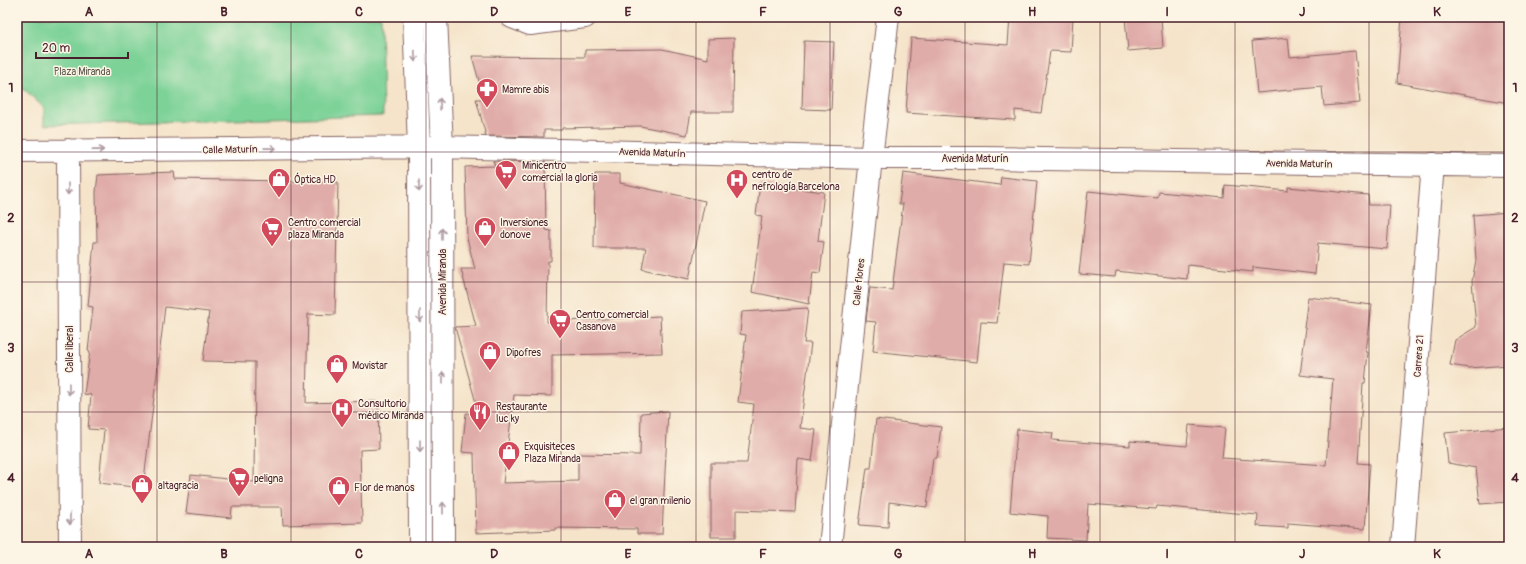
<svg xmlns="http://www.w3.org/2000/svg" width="1526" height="564" viewBox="0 0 1526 564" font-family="Pangolin,sans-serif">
	<rect width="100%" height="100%" fill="#fcf5e5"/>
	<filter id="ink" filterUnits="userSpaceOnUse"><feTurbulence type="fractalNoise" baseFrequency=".025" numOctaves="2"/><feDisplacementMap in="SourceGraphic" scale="8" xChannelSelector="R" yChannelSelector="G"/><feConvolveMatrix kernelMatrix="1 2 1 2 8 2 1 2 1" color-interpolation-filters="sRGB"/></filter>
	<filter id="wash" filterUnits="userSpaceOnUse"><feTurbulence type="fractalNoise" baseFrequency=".012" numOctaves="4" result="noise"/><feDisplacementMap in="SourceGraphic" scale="16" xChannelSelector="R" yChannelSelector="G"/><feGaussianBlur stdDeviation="0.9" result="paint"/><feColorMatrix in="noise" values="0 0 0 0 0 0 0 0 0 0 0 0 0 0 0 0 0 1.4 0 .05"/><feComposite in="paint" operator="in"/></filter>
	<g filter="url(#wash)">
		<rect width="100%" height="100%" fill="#f5e4ca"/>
		<!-- green -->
		<path fill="#7cd297" stroke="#637861" d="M 17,17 L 381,17 L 383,116 L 44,125 L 44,108 L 17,82 Z"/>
		<g id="blocks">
			<!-- building -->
			<path fill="#e0aca9" d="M 1010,17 L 1073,17 L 1071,52 L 1050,51 L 1041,113 L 1015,110 L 1015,120 L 906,113 L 911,38 L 1008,45 Z
				M 1125,17 L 1161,17 L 1163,48 L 1128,51 Z
				M 1402,17 L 1509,17 L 1509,103 L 1397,83 Z
				M 734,38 L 733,112 L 691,112 L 687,135 L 640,126 L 562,128 L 562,130 L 544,130 L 544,137 L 486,136 L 476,99 L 484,99 L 472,56 L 585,57 L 585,50 L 662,49 L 708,59 L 708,39 Z
				M 1288,38 L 1290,57 L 1355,51 L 1360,103 L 1324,106 L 1322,87 L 1257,93 L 1252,41 Z
				M 804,41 L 834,42 L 831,110 L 802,109 Z
				M 493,161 L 545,162 L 546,230 L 551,231 L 551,261 L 548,261 L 547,322 L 660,316 L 662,353 L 552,355 L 552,396 L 514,395 L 503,483 L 578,481 L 578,454 L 640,455 L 641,413 L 668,411 L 662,534 L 637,534 L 637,529 L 555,528 L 555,530 L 476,533 L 474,453 L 462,452 L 466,413 L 479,414 L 455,327 L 476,326 L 461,269 L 475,269 L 467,238 L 465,167 L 495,166 Z
				M 174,172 L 175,179 L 338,182 L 335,315 L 308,314 L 306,403 L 378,401 L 379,449 L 360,450 L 362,523 L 283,525 L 282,507 L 232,507 L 231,518 L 186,513 L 191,475 L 254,482 L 255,362 L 203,361 L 209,312 L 165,307 L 143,488 L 99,483 L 104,430 L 88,429 L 91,395 L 84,394 L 90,351 L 88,351 L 93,307 L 88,306 L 94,242 L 97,242 L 96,192 L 98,175 Z
				M 903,173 L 1000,185 L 1001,177 L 1037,181 L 1029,264 L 1004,262 L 997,323 L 981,322 L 977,362 L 873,351 L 876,322 L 866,321 L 870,288 L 892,290 L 903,204 L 899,204 Z
				M 595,174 L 620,174 L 620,183 L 705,201 L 689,279 L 642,269 L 646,248 L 594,248 Z
				M 760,184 L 824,192 L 818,241 L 824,242 L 820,273 L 813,272 L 809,304 L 752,292 L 762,216 L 756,215 Z
				M 1225,185 L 1288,191 L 1288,187 L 1368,195 L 1369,205 L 1390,205 L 1387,249 L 1318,243 L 1315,274 L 1253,267 L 1253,272 L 1188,265 L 1187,279 L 1116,271 L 1115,277 L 1079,274 L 1088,191 L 1158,198 L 1159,192 L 1224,198 Z
				M 1509,212 L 1509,365 L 1469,368 L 1450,365 L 1455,340 L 1476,327 L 1472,281 L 1476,260 L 1473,215 Z
				M 1308,297 L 1372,305 L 1366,352 L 1368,352 L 1365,383 L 1363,383 L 1358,463 L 1370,464 L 1365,529 L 1288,523 L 1288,528 L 1257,526 L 1258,515 L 1157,506 L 1156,509 L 1088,504 L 1086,540 L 1047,538 L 1048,516 L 1010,512 L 1017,429 L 1053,433 L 1052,440 L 1130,446 L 1130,441 L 1187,446 L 1189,425 L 1225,428 L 1222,458 L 1326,465 L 1333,379 L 1300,375 L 1306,328 L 1304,328 Z
				M 808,308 L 804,343 L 811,343 L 800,428 L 816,430 L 812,461 L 798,459 L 795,512 L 736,510 L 736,537 L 711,537 L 711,463 L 747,463 L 754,404 L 738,402 L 746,335 L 740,334 L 742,312 Z
				M 876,419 L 941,427 L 937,458 L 933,458 L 927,507 L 889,502 L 888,527 L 859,525 L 867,468 L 871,468 Z
				M 1509,427 L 1509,502 L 1480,504 L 1476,468 L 1448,463 L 1445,433 Z"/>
		</g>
	</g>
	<g filter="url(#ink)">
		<use href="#blocks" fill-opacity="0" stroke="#866463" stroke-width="1"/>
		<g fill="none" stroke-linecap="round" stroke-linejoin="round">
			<!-- minor casing -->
			<g stroke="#866463" stroke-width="24">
				<path id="minor" d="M 414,17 L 419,147 L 420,547
					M 436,17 L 442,147 L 443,547
					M 512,17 L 530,24 L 585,17
					M 68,150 L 70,547
					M 17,151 L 442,147 L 871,158 L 984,158 L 1509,166
					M 830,547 L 871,158 L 888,17
					M 1403,547 L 1433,164"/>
			</g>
			<!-- minor -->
			<use href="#minor" stroke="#fff" stroke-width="22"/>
		</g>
		<!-- one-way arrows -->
		<defs><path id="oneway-shaft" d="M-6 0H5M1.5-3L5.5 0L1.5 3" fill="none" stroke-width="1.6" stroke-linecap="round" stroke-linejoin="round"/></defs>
		<g stroke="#ae9aa0">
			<use href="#oneway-shaft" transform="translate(415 56) rotate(88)"/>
			<use href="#oneway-shaft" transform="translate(440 104) rotate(-92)"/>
			<use href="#oneway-shaft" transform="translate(270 148) rotate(-1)"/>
			<use href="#oneway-shaft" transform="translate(98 150) rotate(-1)"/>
			<use href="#oneway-shaft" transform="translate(419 186) rotate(90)"/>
			<use href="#oneway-shaft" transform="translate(68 189) rotate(90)"/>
			<use href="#oneway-shaft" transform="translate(442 234) rotate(-90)"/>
			<use href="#oneway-shaft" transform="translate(420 316) rotate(90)"/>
			<use href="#oneway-shaft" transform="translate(443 378) rotate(-90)"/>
			<use href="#oneway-shaft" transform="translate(69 389) rotate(90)"/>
			<use href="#oneway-shaft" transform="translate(420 446) rotate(90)"/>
			<use href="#oneway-shaft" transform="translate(443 508) rotate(-90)"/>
			<use href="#oneway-shaft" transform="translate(70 519) rotate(90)"/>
		</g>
	</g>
	<!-- grid -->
	<path fill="none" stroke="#4a1f2b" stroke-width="1" stroke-opacity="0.55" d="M 157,17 L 157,547M 291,17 L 291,547M 426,17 L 426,547M 561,17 L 561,547M 696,17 L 696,547M 830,17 L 830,547M 965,17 L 965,547M 1100,17 L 1100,547M 1235,17 L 1235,547M 1369,17 L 1369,547M 17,152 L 1509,152M 17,282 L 1509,282M 17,412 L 1509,412"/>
	<!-- icons -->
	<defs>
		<g id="pharmacy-pin" transform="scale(1.15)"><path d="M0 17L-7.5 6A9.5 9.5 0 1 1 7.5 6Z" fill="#d1495b" stroke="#fcf5e5"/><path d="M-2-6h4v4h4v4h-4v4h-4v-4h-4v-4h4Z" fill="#fff"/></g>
		<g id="supermarket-pin" transform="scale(1.15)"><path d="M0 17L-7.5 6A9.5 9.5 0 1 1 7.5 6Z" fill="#d1495b" stroke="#fcf5e5"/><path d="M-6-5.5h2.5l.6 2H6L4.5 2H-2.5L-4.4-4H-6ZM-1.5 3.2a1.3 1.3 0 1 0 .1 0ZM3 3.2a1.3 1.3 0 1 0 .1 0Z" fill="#fff"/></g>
		<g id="shop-pin" transform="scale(1.15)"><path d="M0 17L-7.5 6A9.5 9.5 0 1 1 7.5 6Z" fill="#d1495b" stroke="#fcf5e5"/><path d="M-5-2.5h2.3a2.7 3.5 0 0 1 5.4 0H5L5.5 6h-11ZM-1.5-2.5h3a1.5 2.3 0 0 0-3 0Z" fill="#fff"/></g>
		<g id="hospital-pin" transform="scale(1.15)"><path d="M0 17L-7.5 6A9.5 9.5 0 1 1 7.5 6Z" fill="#d1495b" stroke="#fcf5e5"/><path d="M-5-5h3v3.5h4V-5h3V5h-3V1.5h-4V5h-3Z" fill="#fff"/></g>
		<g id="restaurant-pin" transform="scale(1.15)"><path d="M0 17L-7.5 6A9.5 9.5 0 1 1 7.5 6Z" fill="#d1495b" stroke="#fcf5e5"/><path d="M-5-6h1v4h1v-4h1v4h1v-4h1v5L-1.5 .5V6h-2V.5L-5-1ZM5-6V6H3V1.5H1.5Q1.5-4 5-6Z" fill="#fff"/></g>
	</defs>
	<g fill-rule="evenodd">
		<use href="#pharmacy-pin" x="487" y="89"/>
		<use href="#supermarket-pin" x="506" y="171"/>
		<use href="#shop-pin" x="279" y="179"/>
		<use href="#hospital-pin" x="737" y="180"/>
		<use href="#supermarket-pin" x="272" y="228"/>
		<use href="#shop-pin" x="485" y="228"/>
		<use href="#supermarket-pin" x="560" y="320"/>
		<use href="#shop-pin" x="490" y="352"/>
		<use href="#shop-pin" x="337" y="365"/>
		<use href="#hospital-pin" x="342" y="409"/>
		<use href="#restaurant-pin" x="480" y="412"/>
		<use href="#shop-pin" x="509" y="452"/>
		<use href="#supermarket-pin" x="239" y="478"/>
		<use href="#shop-pin" x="142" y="485"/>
		<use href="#shop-pin" x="339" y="487"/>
		<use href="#shop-pin" x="615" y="500"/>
	</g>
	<g text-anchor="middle" stroke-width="3" stroke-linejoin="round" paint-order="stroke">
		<!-- park labels -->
		<g font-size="10" fill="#59554b" stroke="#fcf5e5">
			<text x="82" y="75">Plaza Miranda</text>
		</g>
		<!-- poi labels -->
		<g font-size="10" fill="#4a1f2b" stroke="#fcf5e5" text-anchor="start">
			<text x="502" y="93">Mamre abis</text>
			<text x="522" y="169">Minicentro<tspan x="522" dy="12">comercial la gloria</tspan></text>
			<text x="752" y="178">centro de<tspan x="752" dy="12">nefrología Barcelona</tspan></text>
			<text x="294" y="183">Óptica HD</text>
			<text x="288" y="226">Centro comercial<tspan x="288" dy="12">plaza Miranda</tspan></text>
			<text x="500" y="226">Inversiones<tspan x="500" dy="12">donove</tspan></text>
			<text x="576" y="318">Centro comercial<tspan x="576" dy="12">Casanova</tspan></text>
			<text x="506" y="356">Dipofres</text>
			<text x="352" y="369">Movistar</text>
			<text x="358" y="407">Consultorio<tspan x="358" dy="12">médico Miranda</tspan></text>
			<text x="496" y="410">Restaurante<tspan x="496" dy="12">luc ky</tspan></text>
			<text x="524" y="450">Exquisiteces<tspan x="524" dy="12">Plaza Miranda</tspan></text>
			<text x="254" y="482">peligna</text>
			<text x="158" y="489">altagracia</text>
			<text x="354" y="491">Flor de manos</text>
			<text x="630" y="504">el gran milenio</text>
		</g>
		<!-- street labels -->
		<g font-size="10" fill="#4a1f2b" stroke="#fcf5e5">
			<text transform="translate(230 149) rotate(-1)" y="4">Calle Maturín</text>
			<text transform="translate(652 152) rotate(2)" y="4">Avenida Maturín</text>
			<text x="975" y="162">Avenida Maturín</text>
			<text transform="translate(1299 163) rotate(1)" y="4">Avenida Maturín</text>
			<text transform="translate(442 282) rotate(-90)" y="4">Avenida Miranda</text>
			<text transform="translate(858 282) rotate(-84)" y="4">Calle flores</text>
			<text transform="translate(69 349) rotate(-90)" y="4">Calle liberal</text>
			<text transform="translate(1418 356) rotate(-86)" y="4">Carrera 21</text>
		</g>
	</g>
	<!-- margin -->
	<rect width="1526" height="564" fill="none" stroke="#fcf5e5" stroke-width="44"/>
	<!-- scale -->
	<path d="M36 52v6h92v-6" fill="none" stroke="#4a1f2b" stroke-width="2"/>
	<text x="42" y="52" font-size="12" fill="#4a1f2b" stroke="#fcf5e5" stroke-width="3" paint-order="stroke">20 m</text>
	<rect x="22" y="22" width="1482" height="520" fill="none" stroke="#4a1f2b" stroke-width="1.5"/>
	<g font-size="13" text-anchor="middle" font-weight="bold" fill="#4a1f2b">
		<text x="89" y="16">A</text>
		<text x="224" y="16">B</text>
		<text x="359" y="16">C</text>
		<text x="494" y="16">D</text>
		<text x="628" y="16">E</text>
		<text x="763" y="16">F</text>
		<text x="898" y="16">G</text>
		<text x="1032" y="16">H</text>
		<text x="1167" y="16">I</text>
		<text x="1302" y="16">J</text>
		<text x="1437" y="16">K</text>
		<text x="11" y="92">1</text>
		<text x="1515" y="92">1</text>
		<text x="11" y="222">2</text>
		<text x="1515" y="222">2</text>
		<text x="11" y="352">3</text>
		<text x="1515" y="352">3</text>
		<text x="11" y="482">4</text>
		<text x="1515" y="482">4</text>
		<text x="89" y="558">A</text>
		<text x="224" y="558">B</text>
		<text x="359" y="558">C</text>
		<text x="494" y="558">D</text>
		<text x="628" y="558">E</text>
		<text x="763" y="558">F</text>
		<text x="898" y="558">G</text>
		<text x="1032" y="558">H</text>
		<text x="1167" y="558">I</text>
		<text x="1302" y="558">J</text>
		<text x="1437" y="558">K</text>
	</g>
</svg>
